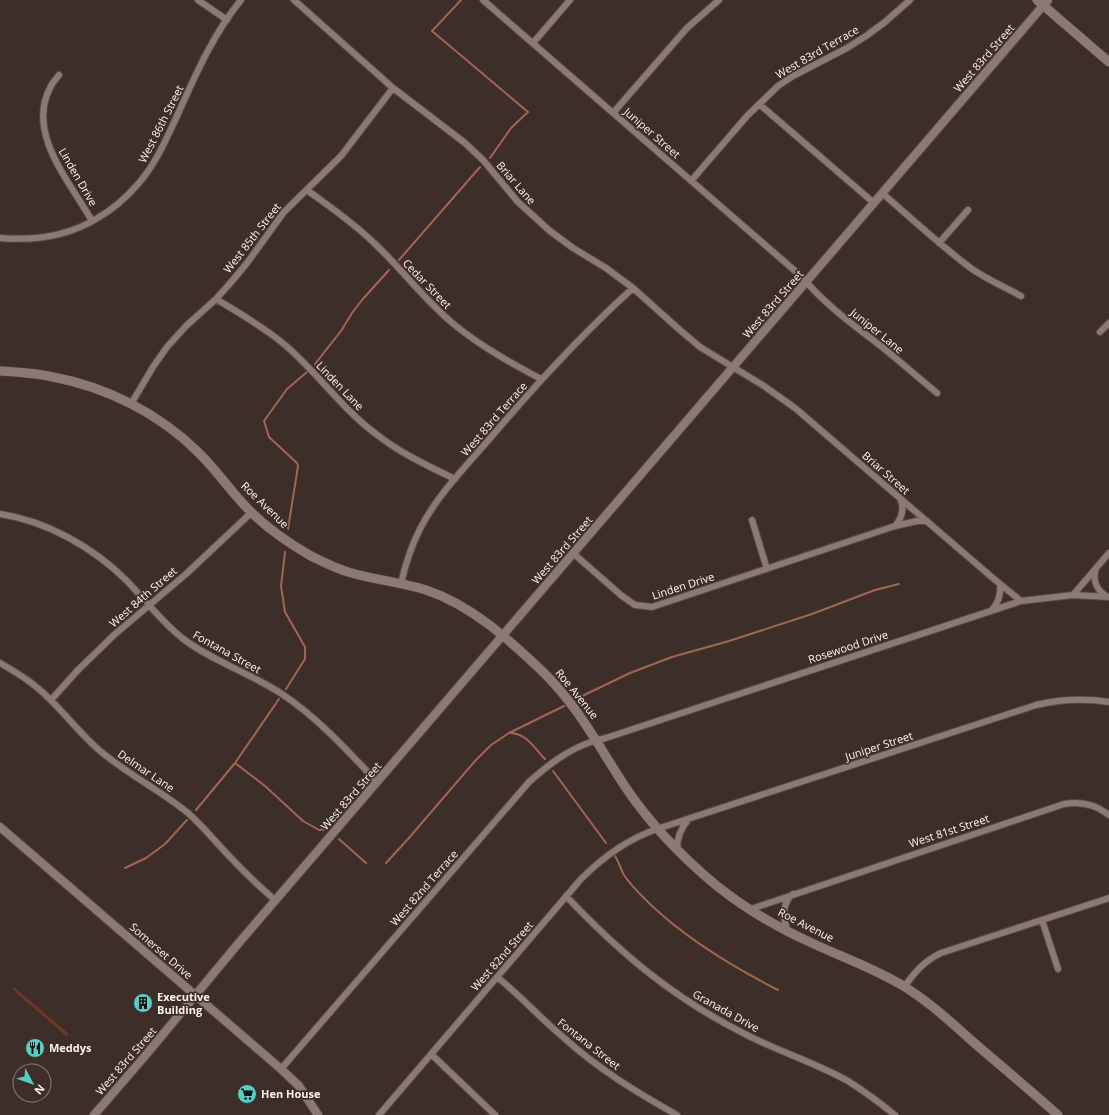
<svg xmlns="http://www.w3.org/2000/svg" width="1109" height="1115" viewBox="0 0 1109 1115" font-family="'Open Sans',sans-serif">
	<rect width="100%" height="100%" fill="#3e2e29"/>
	<!-- green -->
	<path fill="#6b3828" d="M 13,987 L 14,987 L 69,1034 L 67,1036 L 65,1035 L 13,990 Z"/>
	<g fill="none" stroke-linecap="round" stroke-linejoin="round">
		<!-- stream -->
		<path stroke="#a06654" stroke-width="2" d="M 461,0 L 432,31 L 528,112 L 511,128 L 490,158
			M 399,260 L 480,167
			M 315,364 L 341,331 L 352,313 L 362,300 L 389,270
			M 288,529 L 298,466 L 297,463 L 269,437 L 264,421 L 287,389 L 307,372
			M 285,552 L 281,586 L 285,612 L 305,647 L 305,659 L 286,689
			M 578,698 L 630,673 L 672,657 L 729,641 L 812,614 L 875,590 L 899,584
			M 511,733 C 527,734 534,748 545,759
			M 235,763 L 279,699
			M 553,771 L 606,843
			M 196,810 L 235,763 L 265,786 L 303,821 L 319,830 L 328,829
			M 339,839 L 366,863
			M 615,856 C 619,862 621,870 624,875 C 631,886 642,896 651,905 C 688,940 733,967 778,990
			M 386,863 L 408,839 L 475,761 L 491,745 L 509,733 L 564,706
			M 125,868 L 146,858 L 165,844 L 187,820"/>
		<!-- minor casing -->
		<g stroke="#584b46" stroke-width="8">
			<path id="minor" d="M 198,0 L 227,20
				M 294,0 L 393,88 L 465,143 L 483,160 L 518,202 L 550,231 L 573,248 L 606,268 L 633,288 L 681,331 L 700,347 L 764,386 L 795,408 L 994,579 L 1021,601
				M 483,0 L 802,277 C 826,306 858,328 887,351 C 904,365 920,379 937,393
				M 533,43 L 570,0
				M 59,75 C 56,79 52,83 50,88 C 26,134 71,183 92,221
				M 759,104 L 874,203
				M 613,113 L 687,28 L 719,0
				M 691,181 L 747,116 L 778,86 L 793,76 L 847,48 L 866,36 L 885,22 L 910,0
				M 307,190 C 330,207 354,223 374,243 C 403,270 425,301 456,326 C 482,347 511,363 541,379
				M 882,193 C 912,219 941,246 972,269 C 988,280 1005,287 1021,296
				M 0,238 C 34,241 66,237 96,219 C 112,210 126,198 138,184 C 155,165 166,140 177,116 C 195,76 213,34 241,0
				M 939,243 L 968,210
				M 216,299 C 239,313 264,327 285,345 C 317,372 341,408 376,434 C 400,453 428,466 455,479
				M 1100,332 L 1109,323
				M 131,404 L 153,367 L 167,347 L 186,326 L 216,299 L 233,280 L 247,263 L 284,212 L 341,156 L 393,88
				M 0,514 C 47,521 94,548 127,581 C 145,600 161,621 182,638 C 212,661 250,673 282,694 C 318,718 348,751 377,782
				M 752,520 L 767,569
				M 895,526 C 902,518 905,509 900,498
				M 574,554 L 622,596 L 635,605 L 652,607 L 895,526 L 917,521 L 927,521
				M 1096,568 C 1092,580 1097,590 1106,596
				M 401,584 C 405,565 411,547 420,529 C 438,493 472,460 498,429 C 541,379 584,332 633,288
				M 1073,595 L 1109,553
				M 992,610 C 999,602 1001,594 1000,584
				M 0,663 C 14,671 28,679 40,690 C 61,708 78,732 99,750 C 127,774 160,790 188,813 C 204,827 217,844 232,859 C 246,874 261,888 276,901
				M 51,700 L 78,670 L 114,635 L 186,574 L 252,512
				M 677,850 C 677,839 681,828 688,820
				M 566,896 C 620,953 672,997 743,1033 C 777,1051 814,1062 848,1081 C 864,1091 880,1103 895,1115
				M 751,909 L 1064,804 C 1081,801 1095,804 1109,815
				M 1042,920 L 1058,969
				M 788,931 C 783,919 781,904 793,894
				M 497,977 C 520,995 540,1018 563,1037 C 597,1068 636,1092 677,1115
				M 904,987 C 915,972 924,961 941,953 L 1109,898
				M 431,1054 L 495,1115
				M 281,1069 L 529,782 C 547,766 567,750 591,742 C 597,740 603,739 609,737 L 1021,601 L 1073,595 L 1109,597
				M 379,1115 L 581,879 C 603,857 628,839 657,829 L 1036,705 C 1061,699 1084,698 1109,702"/>
		</g>
		<!-- tertiary casing -->
		<g stroke="#584b46" stroke-width="10">
			<path id="tertiary" d="M 0,827 L 281,1069 L 299,1086 L 318,1115
				M 94,1115 L 145,1056 L 237,945 L 1048,0"/>
		</g>
		<!-- secondary casing -->
		<g stroke="#584b46" stroke-width="10">
			<path id="secondary" d="M 1037,0 L 1109,62
				M 0,371 C 18,372 36,373 53,377 C 107,387 160,414 199,453 C 213,467 225,483 238,498 C 258,522 285,541 311,556 C 323,562 335,568 348,572 C 374,580 401,582 426,590 C 471,605 507,638 540,669 C 577,704 599,747 626,788 C 651,825 682,857 717,886 C 746,909 780,929 814,944 C 844,958 876,969 905,987 C 929,1002 951,1022 972,1041 C 1001,1066 1030,1090 1058,1115"/>
		</g>
		<!-- minor -->
		<use href="#minor" stroke="#8c7973" stroke-width="6"/>
		<!-- tertiary -->
		<use href="#tertiary" stroke="#8c7973" stroke-width="8"/>
		<!-- secondary -->
		<use href="#secondary" stroke="#8c7973" stroke-width="9"/>
	</g>
	<!-- icons -->
	<defs>
		<g id="building-disc" transform="scale(1)"><circle r="9.5" fill="#55cec4" stroke="#3e2e29"/><path d="M-4-6H4V6H1V3H-1V6H-4ZM-2.5-4.3h1.7v1.8h-1.7ZM.8-4.3h1.7v1.8H.8ZM-2.5-1h1.7V.8h-1.7ZM.8-1h1.7V.8H.8Z" fill="#111"/></g>
		<g id="restaurant-disc" transform="scale(1)"><circle r="9.5" fill="#55cec4" stroke="#3e2e29"/><path d="M-5-6h1v4h1v-4h1v4h1v-4h1v5L-1.5 .5V6h-2V.5L-5-1ZM5-6V6H3V1.5H1.5Q1.5-4 5-6Z" fill="#111"/></g>
		<g id="supermarket-disc" transform="scale(1)"><circle r="9.5" fill="#55cec4" stroke="#3e2e29"/><path d="M-6-5.5h2.5l.6 2H6L4.5 2H-2.5L-4.4-4H-6ZM-1.5 3.2a1.3 1.3 0 1 0 .1 0ZM3 3.2a1.3 1.3 0 1 0 .1 0Z" fill="#111"/></g>
	</defs>
	<g fill-rule="evenodd">
		<use href="#building-disc" x="143" y="1003"/>
		<use href="#restaurant-disc" x="35" y="1048"/>
		<use href="#supermarket-disc" x="247" y="1094"/>
	</g>
	<g text-anchor="middle" stroke-width="3.5" stroke-linejoin="round" paint-order="stroke">
		<!-- street labels -->
		<g font-size="11" fill="#fdf2ee" stroke="#3e2e29">
			<text transform="translate(817 52) rotate(-30)" y="4">West 83rd Terrace</text>
			<text transform="translate(984 58) rotate(-49)" y="4">West 83rd Street</text>
			<text transform="translate(161 124) rotate(-63)" y="4">West 86th Street</text>
			<text transform="translate(652 133) rotate(41)" y="4">Juniper Street</text>
			<text transform="translate(78 177) rotate(60)" y="4">Linden Drive</text>
			<text transform="translate(516 183) rotate(49)" y="4">Briar Lane</text>
			<text transform="translate(252 238) rotate(-52)" y="4">West 85th Street</text>
			<text transform="translate(427 284) rotate(46)" y="4">Cedar Street</text>
			<text transform="translate(773 304) rotate(-49)" y="4">West 83rd Street</text>
			<text transform="translate(877 331) rotate(39)" y="4">Juniper Lane</text>
			<text transform="translate(340 386) rotate(46)" y="4">Linden Lane</text>
			<text transform="translate(494 419) rotate(-49)" y="4">West 83rd Terrace</text>
			<text transform="translate(886 473) rotate(41)" y="4">Briar Street</text>
			<text transform="translate(265 505) rotate(44)" y="4">Roe Avenue</text>
			<text transform="translate(562 550) rotate(-49)" y="4">West 83rd Street</text>
			<text transform="translate(683 586) rotate(-18)" y="4">Linden Drive</text>
			<text transform="translate(143 597) rotate(-41)" y="4">West 84th Street</text>
			<text transform="translate(848 647) rotate(-18)" y="4">Rosewood Drive</text>
			<text transform="translate(227 652) rotate(29)" y="4">Fontana Street</text>
			<text transform="translate(577 694) rotate(51)" y="4">Roe Avenue</text>
			<text transform="translate(879 746) rotate(-18)" y="4">Juniper Street</text>
			<text transform="translate(146 771) rotate(34)" y="4">Delmar Lane</text>
			<text transform="translate(351 796) rotate(-49)" y="4">West 83rd Street</text>
			<text transform="translate(949 831) rotate(-18)" y="4">West 81st Street</text>
			<text transform="translate(424 888) rotate(-49)" y="4">West 82nd Terrace</text>
			<text transform="translate(806 925) rotate(27)" y="4">Roe Avenue</text>
			<text transform="translate(161 951) rotate(41)" y="4">Somerset Drive</text>
			<text transform="translate(502 956) rotate(-49)" y="4">West 82nd Street</text>
			<text transform="translate(726 1011) rotate(29)" y="4">Granada Drive</text>
			<text transform="translate(589 1044) rotate(38)" y="4">Fontana Street</text>
			<text transform="translate(126 1061) rotate(-49)" y="4">West 83rd Street</text>
		</g>
		<!-- poi labels -->
		<g font-size="11" font-weight="bold" fill="#fdf2ee" stroke="#3e2e29" text-anchor="start">
			<text x="157" y="1001">Executive<tspan x="157" dy="13">Building</tspan></text>
			<text x="49" y="1052">Meddys</text>
			<text x="261" y="1098">Hen House</text>
		</g>
	</g>
	<!-- north arrow -->
	<g transform="translate(32 1083) rotate(131)"><circle r="19" fill="#3e2e29" stroke="#8a7c78"/>
	<path d="M0-3L7 15L0 10L-7 15Z" fill="#55cec4"/>
	<text y="-6" font-size="11" font-weight="bold" text-anchor="middle" fill="#fdf2ee">N</text>
	</g>
</svg>
